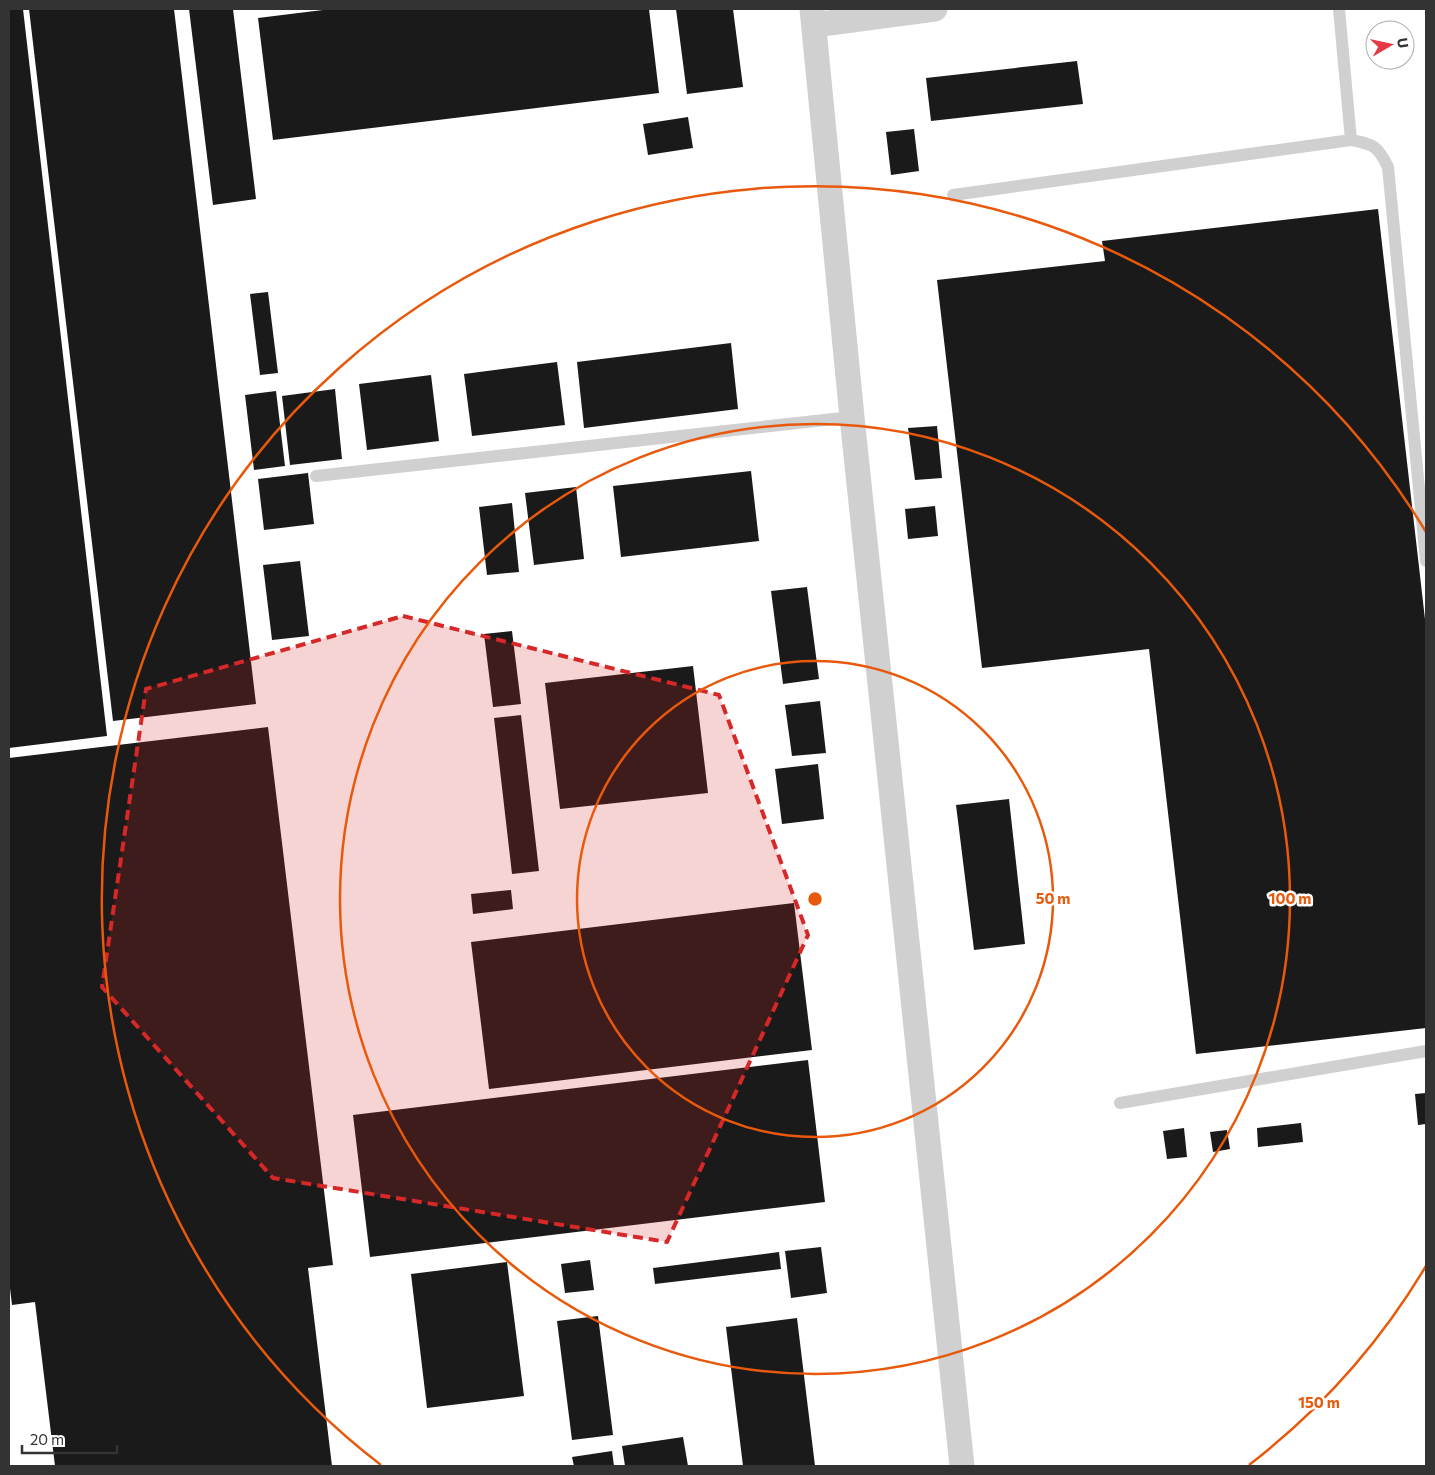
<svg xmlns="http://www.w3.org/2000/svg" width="1435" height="1475" viewBox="0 0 1435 1475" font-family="Commissioner,sans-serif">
	<rect width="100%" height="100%" fill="#fff"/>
	<!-- building -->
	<path fill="#1a1a1a" d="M 9,9 L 23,9 L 107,736 L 9,748 Z
		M 29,9 L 174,9 L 256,704 L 113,721 Z
		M 189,9 L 233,9 L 256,199 L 213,205 Z
		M 331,9 L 649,9 L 659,93 L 273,140 L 258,18 Z
		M 676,9 L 733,9 L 743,87 L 687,94 Z
		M 1077,61 L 1083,104 L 931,121 L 926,78 Z
		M 688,117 L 693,148 L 648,155 L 643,124 Z
		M 914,129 L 919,171 L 891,175 L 886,132 Z
		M 1378,209 L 1426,628 L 1426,1028 L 1196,1054 L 1149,649 L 982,668 L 937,280 L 1105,261 L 1102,241 Z
		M 268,292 L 278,373 L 260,375 L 250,294 Z
		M 731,343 L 738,409 L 584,428 L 577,362 Z
		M 557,362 L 565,425 L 472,436 L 464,374 Z
		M 431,375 L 439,441 L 367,450 L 359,384 Z
		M 335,389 L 342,459 L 290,465 L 282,396 Z
		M 276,391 L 285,466 L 254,470 L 245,395 Z
		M 937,426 L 942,478 L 915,480 L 908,428 Z
		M 751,471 L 759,541 L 621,557 L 613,486 Z
		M 308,473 L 314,524 L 264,530 L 258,479 Z
		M 576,487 L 584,559 L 534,565 L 525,493 Z
		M 512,503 L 519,572 L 487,575 L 479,507 Z
		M 935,506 L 938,536 L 908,539 L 905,509 Z
		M 300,561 L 309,636 L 272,640 L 263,565 Z
		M 807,587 L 819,679 L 783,684 L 771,591 Z
		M 512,631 L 521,704 L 493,707 L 484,634 Z
		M 693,666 L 708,793 L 560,809 L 545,683 Z
		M 820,701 L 826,753 L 792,756 L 785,705 Z
		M 521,715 L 539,871 L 512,874 L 494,718 Z
		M 268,727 L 333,1265 L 308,1268 L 332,1466 L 55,1466 L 35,1302 L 12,1305 L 9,1280 L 9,758 Z
		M 818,764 L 824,819 L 782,824 L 775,769 Z
		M 1009,799 L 1025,944 L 974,950 L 956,805 Z
		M 511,890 L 513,909 L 473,914 L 471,894 Z
		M 794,903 L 812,1050 L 489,1089 L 471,942 Z
		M 808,1060 L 825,1202 L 370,1257 L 353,1115 Z
		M 1426,1093 L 1426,1124 L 1418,1125 L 1415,1094 Z
		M 1301,1123 L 1303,1142 L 1258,1147 L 1257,1128 Z
		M 1184,1128 L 1187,1157 L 1167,1159 L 1163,1131 Z
		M 1227,1130 L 1230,1149 L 1213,1152 L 1210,1132 Z
		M 821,1247 L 827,1293 L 791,1298 L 785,1251 Z
		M 779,1252 L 781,1269 L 655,1284 L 653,1268 Z
		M 590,1260 L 594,1290 L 565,1293 L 561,1264 Z
		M 507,1262 L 524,1396 L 427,1408 L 411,1274 Z
		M 598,1316 L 613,1435 L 572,1440 L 557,1321 Z
		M 797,1318 L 815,1466 L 743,1466 L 726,1327 Z
		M 683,1437 L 688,1466 L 625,1466 L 622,1446 Z
		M 612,1451 L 614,1466 L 574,1466 L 572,1457 Z"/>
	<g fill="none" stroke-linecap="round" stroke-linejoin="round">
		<!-- lane -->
		<path stroke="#d0d0d0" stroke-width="12" d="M 1339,9 L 1351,140
			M 953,195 L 1351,140 C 1374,145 1377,145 1388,167 L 1426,561
			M 316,476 L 852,417
			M 1120,1103 L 1426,1051"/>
		<!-- street -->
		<path stroke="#d0d0d0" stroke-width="25" d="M 812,9 L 852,417 L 962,1466
			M 814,25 L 935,9"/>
	</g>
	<!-- marked area -->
	<path fill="#d62828" fill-opacity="0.2" stroke="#d62828" stroke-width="4" stroke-dasharray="10 6" stroke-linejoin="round" d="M 403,616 L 719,695 L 808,935 L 667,1242 L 273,1178 L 102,987 L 146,689 Z"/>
	<!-- distance rings -->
	<g fill="none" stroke="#e8590c" stroke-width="2.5">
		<circle cx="815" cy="899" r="238"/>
		<circle cx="815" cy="899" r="475"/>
		<path d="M1426 1266A713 713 0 0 1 1249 1465M381 1465A713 713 0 1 1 1426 532"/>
	</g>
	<circle cx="815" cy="899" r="8" fill="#e8590c" stroke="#fff" stroke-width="2.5"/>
	<g font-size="15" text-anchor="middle" font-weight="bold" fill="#e8590c" stroke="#fff" stroke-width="5" stroke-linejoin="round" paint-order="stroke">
		<text x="1053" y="904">50 m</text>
		<text x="1290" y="904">100 m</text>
		<text x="1319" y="1408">150 m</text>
	</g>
	<!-- border -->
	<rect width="1435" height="1475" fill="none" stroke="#333333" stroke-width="20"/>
	<!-- north arrow -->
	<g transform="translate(1390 45) rotate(81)"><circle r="24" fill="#ffffff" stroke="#adadad"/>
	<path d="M0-4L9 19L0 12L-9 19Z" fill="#e63946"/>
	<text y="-8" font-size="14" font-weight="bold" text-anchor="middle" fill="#333333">U</text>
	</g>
	<!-- scale -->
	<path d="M22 1445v8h95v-8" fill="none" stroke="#333333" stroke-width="2.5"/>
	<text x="30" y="1445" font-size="15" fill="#333333" stroke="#ffffff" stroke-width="4" paint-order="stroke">20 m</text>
</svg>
